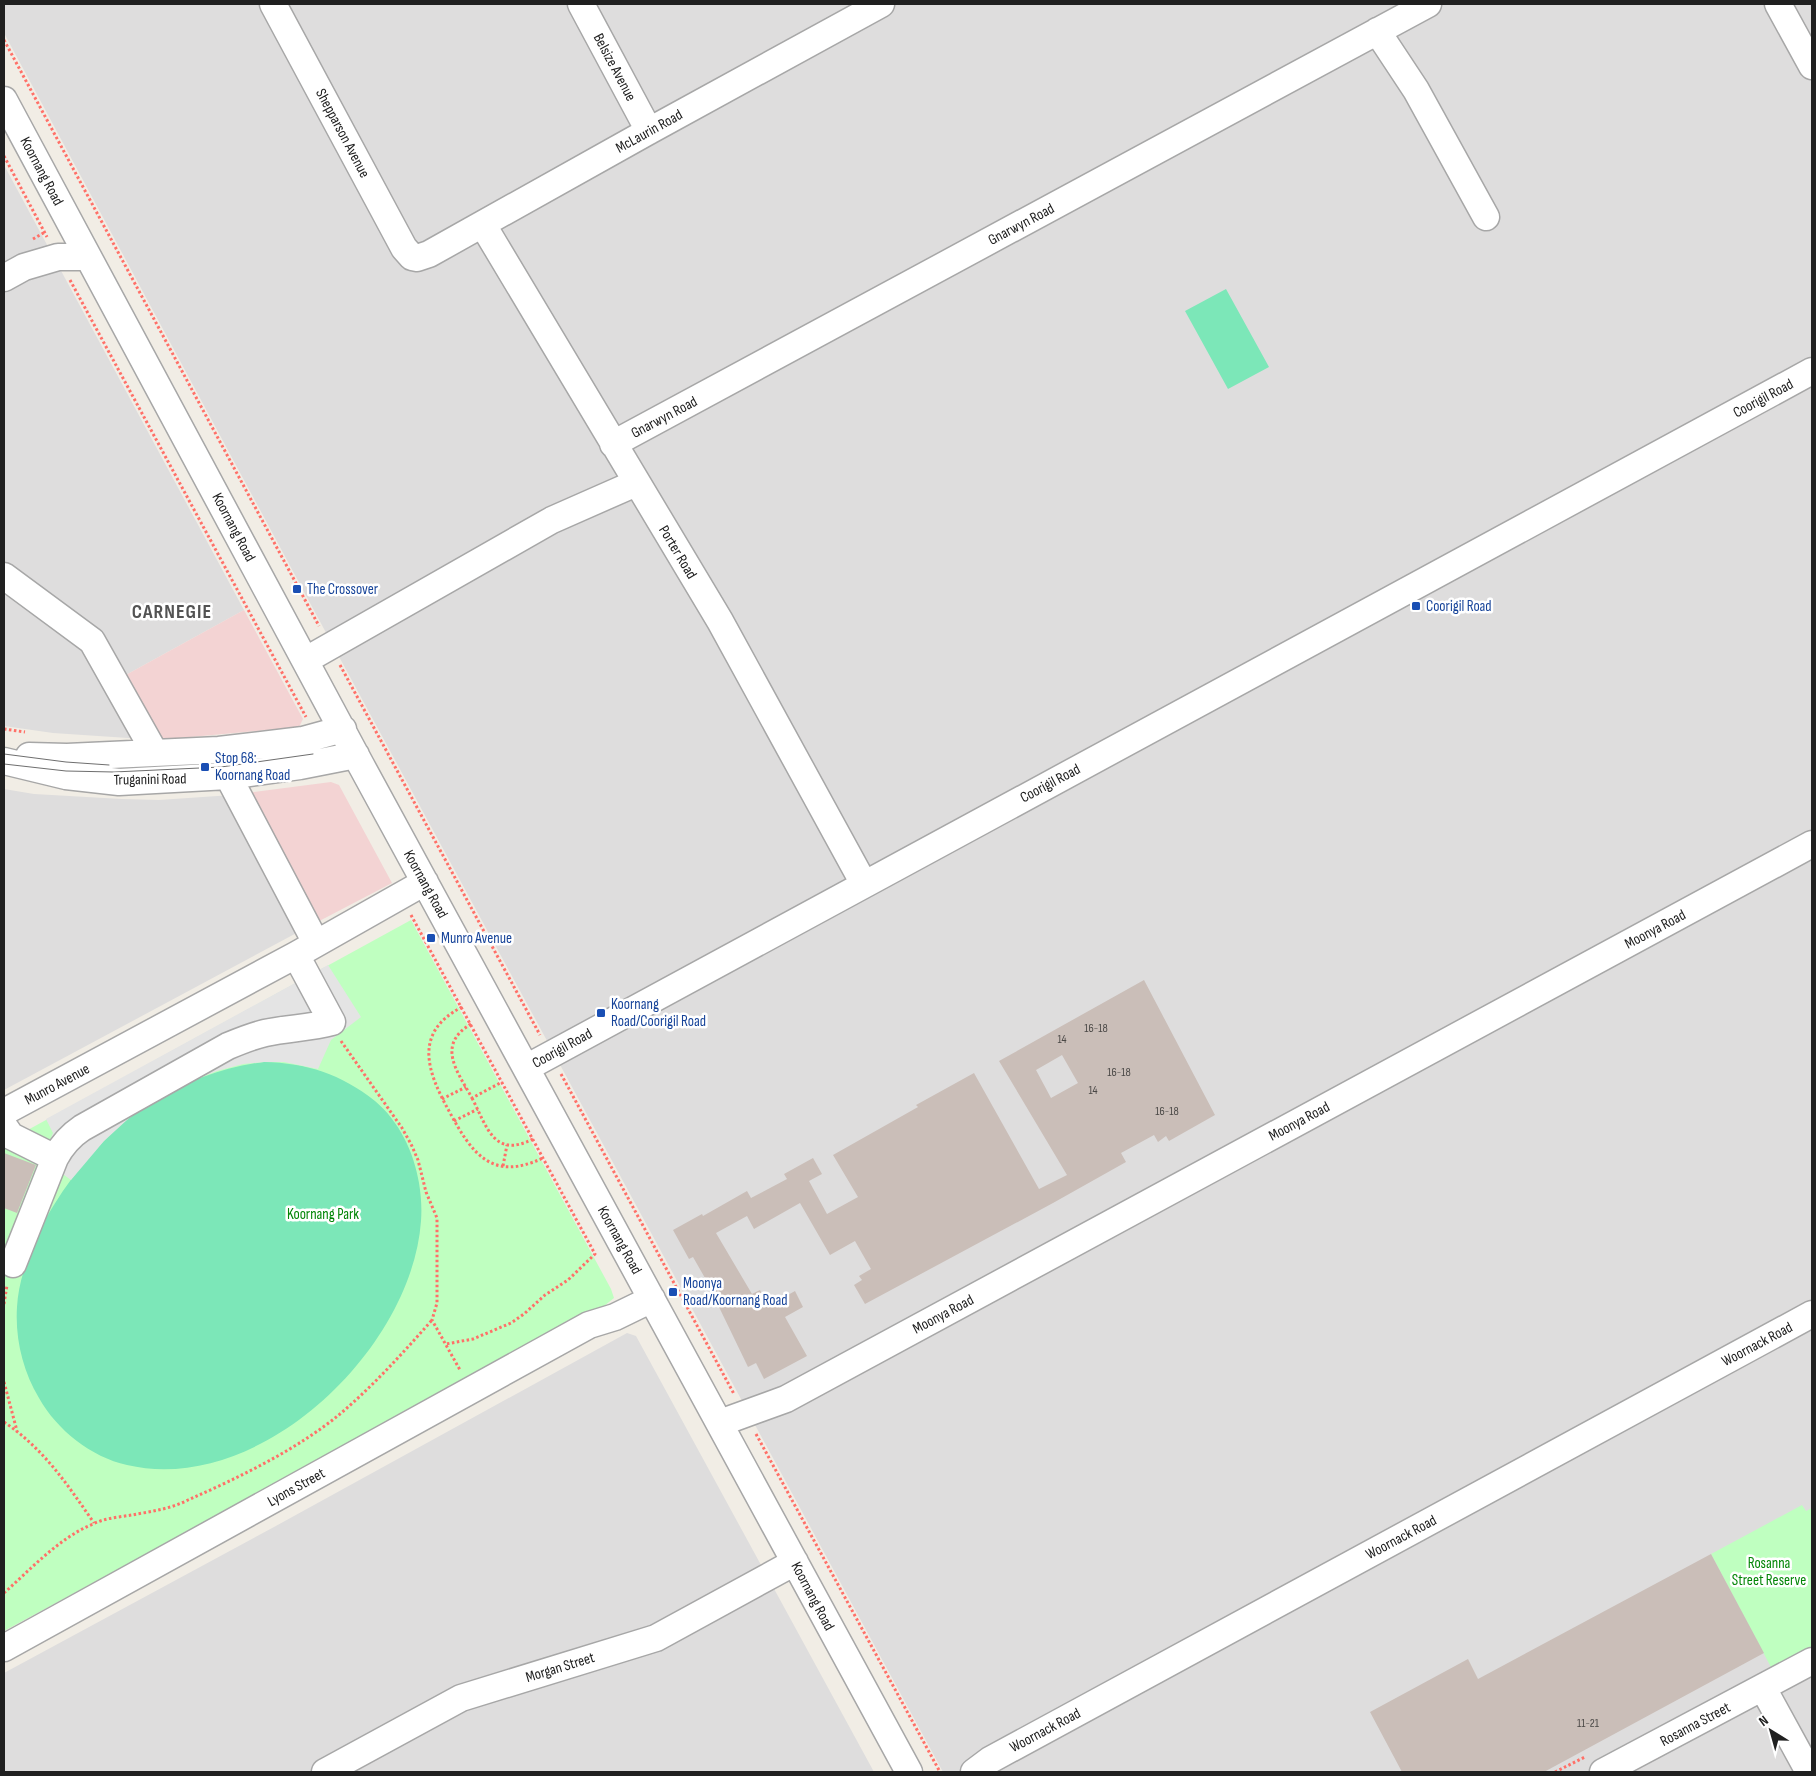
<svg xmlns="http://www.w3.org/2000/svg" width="1816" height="1776" viewBox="0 0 1816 1776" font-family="'Sofia Sans Condensed',sans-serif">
	<rect width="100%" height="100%" fill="#f1ede5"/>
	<!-- residential -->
	<path fill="#dedddd" d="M 4,4 L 1812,4 L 1812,1772 L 943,1772 L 317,616 L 4,33 Z
		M 4,165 L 244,610 L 124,676 L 158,740 L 53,733 L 4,726 Z
		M 4,789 L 34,794 L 122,799 L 159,800 L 232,795 L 304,929 L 4,1090 Z
		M 627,1333 L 636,1336 L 874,1772 L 4,1772 L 4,1673 L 274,1527 Z"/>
	<!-- commercial -->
	<path fill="#f3d3d3" d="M 244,610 L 303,719 L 299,727 L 158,740 L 124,676 Z
		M 331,782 L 339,785 L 392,883 L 304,929 L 232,795 Z"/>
	<!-- park -->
	<path fill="#bfffc0" d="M 411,920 L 611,1289 L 614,1298 L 599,1310 L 4,1631 L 4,1143 Z
		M 1802,1505 L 1806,1511 L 1812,1508 L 1812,1650 L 1773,1671 L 1711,1554 Z"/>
	<!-- pitch -->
	<path fill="#7ce7b8" d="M 1226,289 L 1269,367 L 1228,389 L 1185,311 Z
		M 264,1062 C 307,1063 341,1074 375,1101 C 399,1121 414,1152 419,1183 C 421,1195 422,1208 421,1221 C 412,1349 260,1496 127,1465 C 91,1457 57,1430 39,1398 C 23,1371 15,1339 17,1307 C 21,1235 91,1138 152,1102 C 187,1081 223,1067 264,1062 Z"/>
	<!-- parking -->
	<path fill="#e4e4e4" d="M 328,965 L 361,1017 L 331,1040 L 318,1069 L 284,1062 L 264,1062 L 243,1064 L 217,1071 L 194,1080 L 150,1103 L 128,1119 L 104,1141 L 71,1180 L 42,1159 L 53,1133 L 46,1119 Z"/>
	<!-- building -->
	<path fill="#cabeb8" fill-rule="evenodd" d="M 1144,980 L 1215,1115 L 1169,1141 L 1166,1136 L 1158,1142 L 1154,1135 L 1121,1153 L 1126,1162 L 1053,1203 L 865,1304 L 854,1285 L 862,1280 L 859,1276 L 871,1269 L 855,1241 L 830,1255 L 800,1203 L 754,1229 L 747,1216 L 716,1233 L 752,1294 L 760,1290 L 768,1306 L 795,1291 L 803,1307 L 785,1317 L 807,1356 L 764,1379 L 756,1363 L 748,1367 L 719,1307 L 721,1306 L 693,1257 L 689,1259 L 673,1230 L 702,1214 L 703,1216 L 747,1191 L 751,1198 L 787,1179 L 784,1174 L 813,1158 L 822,1174 L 809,1181 L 827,1214 L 858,1197 L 833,1155 L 918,1107 L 916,1105 L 974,1073 L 1039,1189 L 1067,1175 L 999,1061 ZM 1062,1055 L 1078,1083 L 1051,1098 L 1036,1070 Z
		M 4,1153 L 36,1165 L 17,1213 L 4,1208 Z
		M 1711,1554 L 1764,1653 L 1544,1772 L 1402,1772 L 1370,1712 L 1468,1659 L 1478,1679 Z"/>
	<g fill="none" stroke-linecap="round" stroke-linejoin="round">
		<!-- minor casing -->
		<g stroke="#a7a7a7" stroke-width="29">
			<path id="minor" d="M 273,4 L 404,248 L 412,257 L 417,258 L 429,254 L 649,131 L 881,4
				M 581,4 L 649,131
				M 1778,4 L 1812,66
				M 1377,31 L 1416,90 L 1486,217
				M 4,100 L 361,765 L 909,1772
				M 483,225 L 720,621 L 864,884
				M 4,278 L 24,267 L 58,257 L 88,257
				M 613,444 L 1428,4
				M 4,576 L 92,641 L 155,753
				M 306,660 L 552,520 L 636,483
				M 29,756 L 67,757 L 219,750 L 303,740 L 343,729
				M 4,761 L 66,776 L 119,782 L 228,776 L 300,766 L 356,755
				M 228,776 L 316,943
				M 526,1068 L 1812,371
				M 4,1112 L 296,955 L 425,882
				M 4,1126 L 11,1136 L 55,1158 C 62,1145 70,1136 82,1128 L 228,1046 C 240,1041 252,1036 265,1033 C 288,1028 310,1028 332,1022 L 296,955
				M 13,1264 L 55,1158
				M 720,1423 L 786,1399 L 1812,844
				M 4,1648 L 589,1325 L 615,1317 L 652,1299
				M 1763,1688 L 1809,1772
				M 325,1772 L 461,1698 L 656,1638 L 795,1562
				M 974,1772 L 990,1760 L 1812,1314
				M 1603,1772 L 1812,1661"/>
		</g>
		<!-- path -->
		<path stroke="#ff7068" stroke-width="3" stroke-dasharray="2.5 2.5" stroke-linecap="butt" d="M 4,40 L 319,626
			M 4,156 L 47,237
			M 33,239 L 45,232
			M 70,280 L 306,717
			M 340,665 L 540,1035
			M 4,729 L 25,732
			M 411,915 L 595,1254 L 568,1280 L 545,1295 L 524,1314 L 511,1323 L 473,1339 L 446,1344
			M 462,1007 C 412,1033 428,1073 449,1111 C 472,1154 492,1182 543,1158
			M 471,1024 C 436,1045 457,1071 472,1098 L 502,1082
			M 341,1041 L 402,1128 L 411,1144 L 418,1160 L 426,1192 L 437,1218 L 437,1303 L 432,1320 L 460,1370
			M 561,1074 L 734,1394
			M 472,1098 C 487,1127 494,1159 533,1139
			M 442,1099 L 466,1087
			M 454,1121 L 478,1109
			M 503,1166 L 507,1145
			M 4,1304 L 7,1285
			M 4,1382 L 17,1431
			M 4,1422 C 44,1449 67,1484 94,1523
			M 756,1434 L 940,1772
			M 4,1593 C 31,1569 59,1538 93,1524 C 107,1517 123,1517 137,1514 C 155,1511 172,1508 188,1500 C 238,1478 298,1449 340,1414 C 373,1386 403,1353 432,1320
			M 1555,1772 L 1585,1757"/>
		<!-- minor -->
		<use href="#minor" stroke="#fff" stroke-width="26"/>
		<!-- tram -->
		<path stroke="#6e6e6e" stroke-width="1" d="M 4,754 L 66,762 L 109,765
			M 4,764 L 66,771 L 114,772 L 221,767 L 313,754"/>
	</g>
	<!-- markers -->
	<g fill="#1a4fb4" stroke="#fff" stroke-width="2">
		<rect x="292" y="584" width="10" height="10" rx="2.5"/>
		<rect x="1411" y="601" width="10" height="10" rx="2.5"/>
		<rect x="200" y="762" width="10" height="10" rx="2.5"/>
		<rect x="426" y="933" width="10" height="10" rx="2.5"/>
		<rect x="596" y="1008" width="10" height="10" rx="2.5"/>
		<rect x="668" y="1287" width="10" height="10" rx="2.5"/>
	</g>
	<g text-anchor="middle" stroke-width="5" stroke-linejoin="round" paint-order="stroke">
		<!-- number labels -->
		<g font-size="12" fill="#4a4846">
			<text x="1096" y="1032">16-18</text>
			<text x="1062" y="1043">14</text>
			<text x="1119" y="1076">16-18</text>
			<text x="1093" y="1094">14</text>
			<text x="1167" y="1115">16-18</text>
			<text x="1588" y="1727">11-21</text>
		</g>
		<!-- street labels -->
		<g font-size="15" fill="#202020" stroke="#fff">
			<text transform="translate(615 67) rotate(62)" y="5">Belsize Avenue</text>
			<text transform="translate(649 131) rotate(-29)" y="5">McLaurin Road</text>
			<text transform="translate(343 133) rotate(62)" y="5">Shepparson Avenue</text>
			<text transform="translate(42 171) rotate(62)" y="5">Koornang Road</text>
			<text transform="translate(1021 224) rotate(-28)" y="5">Gnarwyn Road</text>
			<text transform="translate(1763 398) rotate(-28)" y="5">Coorigil Road</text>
			<text transform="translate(664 417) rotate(-28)" y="5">Gnarwyn Road</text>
			<text transform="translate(234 527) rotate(62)" y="5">Koornang Road</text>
			<text transform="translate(678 552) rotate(59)" y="5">Porter Road</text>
			<text transform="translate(150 779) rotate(-1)" y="5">Truganini Road</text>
			<text transform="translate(1050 783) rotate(-28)" y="5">Coorigil Road</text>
			<text transform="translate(426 884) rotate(61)" y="5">Koornang Road</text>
			<text transform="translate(1655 929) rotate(-28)" y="5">Moonya Road</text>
			<text transform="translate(562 1048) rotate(-29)" y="5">Coorigil Road</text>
			<text transform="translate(57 1084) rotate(-28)" y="5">Munro Avenue</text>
			<text transform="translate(1299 1121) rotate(-28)" y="5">Moonya Road</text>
			<text transform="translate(620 1240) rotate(61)" y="5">Koornang Road</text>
			<text transform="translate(943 1314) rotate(-28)" y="5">Moonya Road</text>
			<text transform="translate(1757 1344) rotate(-28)" y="5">Woornack Road</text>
			<text transform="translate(296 1487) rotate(-29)" y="5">Lyons Street</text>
			<text transform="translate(1401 1537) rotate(-28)" y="5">Woornack Road</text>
			<text transform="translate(813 1596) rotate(62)" y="5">Koornang Road</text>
			<text transform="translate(560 1667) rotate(-17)" y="5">Morgan Street</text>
			<text transform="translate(1695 1724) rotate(-28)" y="5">Rosanna Street</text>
			<text transform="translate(1045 1730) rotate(-28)" y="5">Woornack Road</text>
		</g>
		<!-- transit labels -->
		<g font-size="15" fill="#164399" stroke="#fff" text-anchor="start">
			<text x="307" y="594">The Crossover</text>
			<text x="1426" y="611">Coorigil Road</text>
			<text x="215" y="763">Stop 68:<tspan x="215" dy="17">Koornang Road</tspan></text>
			<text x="441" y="943">Munro Avenue</text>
			<text x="611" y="1009">Koornang<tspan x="611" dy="17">Road/Coorigil Road</tspan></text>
			<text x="683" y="1288">Moonya<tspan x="683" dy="17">Road/Koornang Road</tspan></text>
		</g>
		<!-- park labels -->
		<g font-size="15" fill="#028506" stroke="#fff">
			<text x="323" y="1219">Koornang Park</text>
			<text x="1769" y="1568">Rosanna<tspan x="1769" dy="17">Street Reserve</tspan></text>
		</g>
		<!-- district labels -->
		<g font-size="20" font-weight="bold" letter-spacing="1" fill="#535353" stroke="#fff">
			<text x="172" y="618">CARNEGIE</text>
		</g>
	</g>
	<!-- border -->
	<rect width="1816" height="1776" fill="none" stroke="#202020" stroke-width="10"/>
	<!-- north arrow -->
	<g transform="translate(1771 1731) rotate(323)" stroke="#ffffff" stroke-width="4" paint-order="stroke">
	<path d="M0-4L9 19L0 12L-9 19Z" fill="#202020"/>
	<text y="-8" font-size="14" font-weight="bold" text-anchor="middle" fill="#202020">N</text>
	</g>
</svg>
